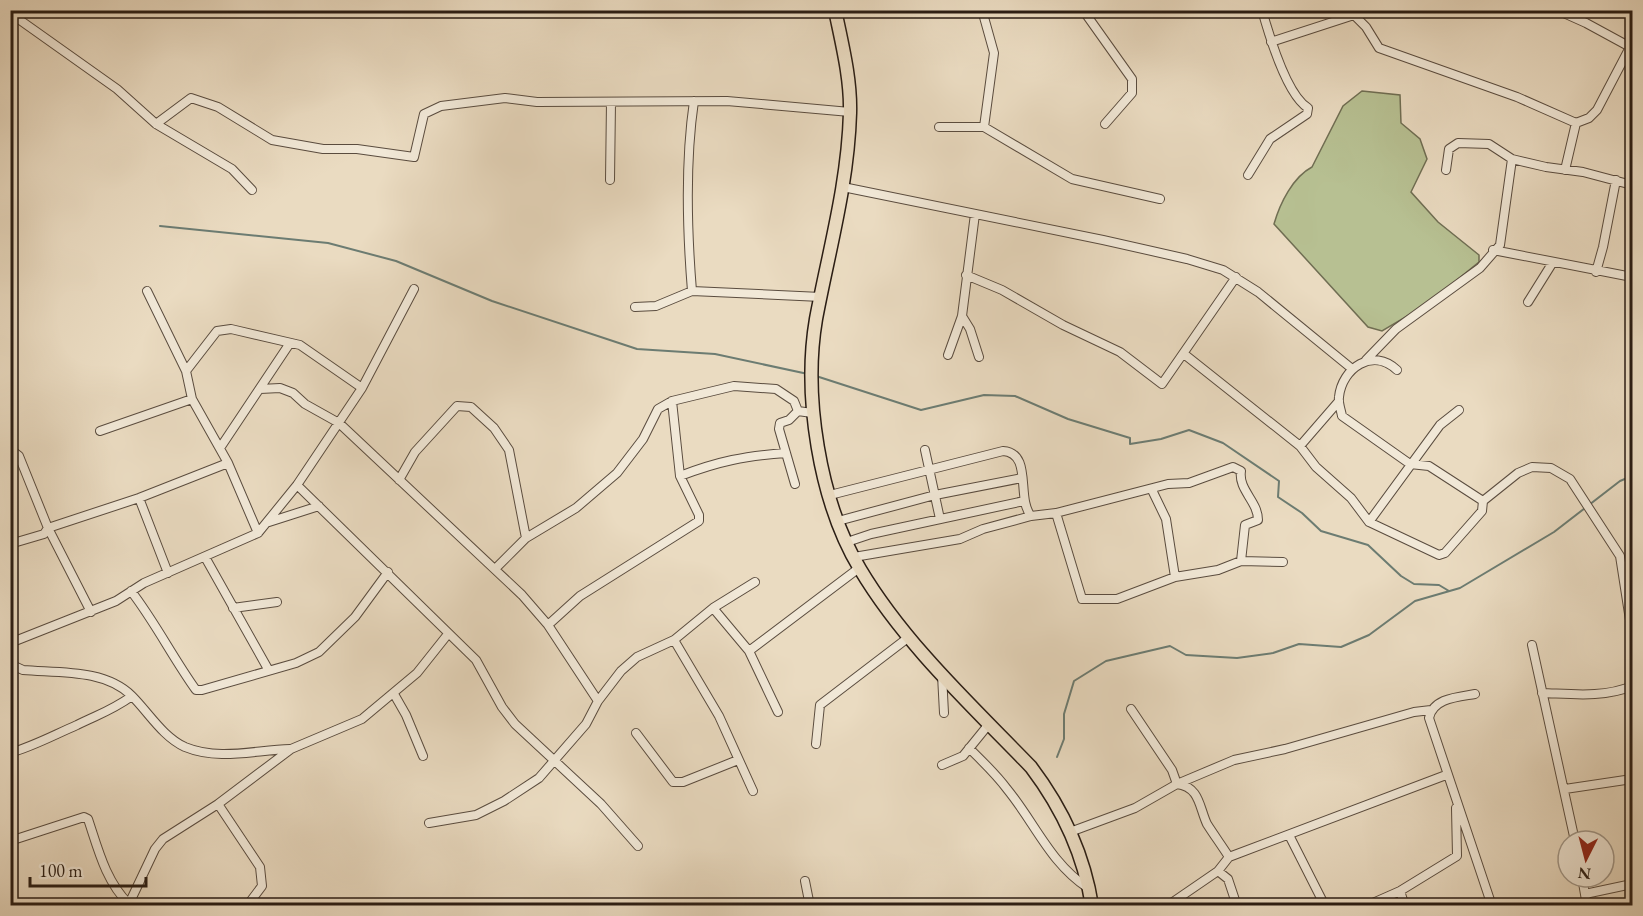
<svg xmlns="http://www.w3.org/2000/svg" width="1643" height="916" viewBox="0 0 1643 916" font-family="'EB Garamond',serif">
	<rect width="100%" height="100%" fill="#eadbc1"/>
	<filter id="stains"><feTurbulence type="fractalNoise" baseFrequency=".00333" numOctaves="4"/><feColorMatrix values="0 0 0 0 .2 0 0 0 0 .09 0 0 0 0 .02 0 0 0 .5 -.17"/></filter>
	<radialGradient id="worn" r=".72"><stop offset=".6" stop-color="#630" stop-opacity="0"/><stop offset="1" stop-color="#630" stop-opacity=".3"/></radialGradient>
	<!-- green -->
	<path fill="#b7c092" stroke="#706e53" stroke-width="1.5" d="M 1362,91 L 1400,95 L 1401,123 L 1420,139 L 1427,159 L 1411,192 L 1438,222 L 1479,255 L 1479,262 L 1426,305 L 1382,331 L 1368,327 L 1274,224 C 1280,203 1293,177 1312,167 L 1343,106 Z"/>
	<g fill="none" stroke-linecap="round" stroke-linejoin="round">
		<!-- stream -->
		<path stroke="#6c7c72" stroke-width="2" d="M 160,226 L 328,243 L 396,261 L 492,301 L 637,349 L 715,354 L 808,374
			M 816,376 L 921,410 L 984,395 L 1015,396 L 1068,419 L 1130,438 L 1130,444 L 1161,439 L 1189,430 L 1223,443 L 1279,481 L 1278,497 L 1302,513 L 1321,531 L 1368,545 L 1401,576 L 1414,584 L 1439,585 L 1449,591
			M 1057,757 L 1064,739 L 1064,714 L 1074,681 L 1106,661 L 1170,646 L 1186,655 L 1237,658 L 1273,653 L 1299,644 L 1341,647 L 1369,635 L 1415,601 L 1460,588 L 1554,532 L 1620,481 L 1632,476"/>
		<!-- street casing -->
		<g stroke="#5a4c3f" stroke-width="10">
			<path id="street" d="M 982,10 L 994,53 L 984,127
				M 1083,10 L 1132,79 L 1132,93 L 1105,124
				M 1557,10 L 1586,23 L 1632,48
				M 10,13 L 117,89 L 156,124 L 232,169 L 252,190
				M 1271,42 L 1354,15 L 1366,27 L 1379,48 L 1517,97 L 1576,123 L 1589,118 L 1597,110 L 1630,47
				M 156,124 L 191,98 L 218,107 L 272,140 L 323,149 L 357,149 L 414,157 L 424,114 L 441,106 L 505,98 L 537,102 L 727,101 L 850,112
				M 939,127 L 984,127 L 1072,179 L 1160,199
				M 1446,170 L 1449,149 L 1458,143 L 1489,144 L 1512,159 L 1546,167 L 1583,172 L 1632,185
				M 1565,170 L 1576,123
				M 1248,175 L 1270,139 L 1307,114 L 1308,108 C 1287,95 1269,35 1262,10
				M 610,180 L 611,102
				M 843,187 L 1103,240 L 1187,259 L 1223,270 L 1258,292 L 1351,368
				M 1493,250 L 1632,277
				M 1596,272 L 1603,247 L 1616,180
				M 966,275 L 1002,290 L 1063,325 L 1120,352 L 1162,384 L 1236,277
				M 147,291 L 186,371
				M 692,291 C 687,230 685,162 694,101
				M 1528,302 L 1553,262
				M 635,307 L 656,306 L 692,291 L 821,297
				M 962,316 L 970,329 L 979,357
				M 1184,354 L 1300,446 L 1316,467 L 1351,498 L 1369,522 L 1439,555 L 1445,553 L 1482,511 L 1483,501 L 1518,473 L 1532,467 L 1551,468 L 1570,479 L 1620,556 L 1632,633
				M 948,355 L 962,316 L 975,214
				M 1366,360 L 1396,329 L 1480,268 L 1500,245 L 1512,159
				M 1397,370 C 1373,347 1342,368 1339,397 C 1338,403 1341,410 1342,416 L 1410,464 L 1429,466 L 1483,501
				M 260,389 L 280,388 L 293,393 L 305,404 L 339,423 L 522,595 L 548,625 L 598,701
				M 100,431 L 192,399
				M 1300,446 L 1339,401
				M 220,448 L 290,343
				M 10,449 L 19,456 L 48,528 L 91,612
				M 925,450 L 940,519
				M 680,476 C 719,461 745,456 786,453
				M 399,480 L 415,452 L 457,406 L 471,407 L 494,428 L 509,450 L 526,538
				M 795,484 L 779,429 L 780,423 L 789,420 L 798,411
				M 297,485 L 476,660 L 502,707 L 515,724 L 601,804 L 638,846
				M 1152,490 L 1166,519 L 1175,577
				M 830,495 L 1003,451 C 1033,453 1016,498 1031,516
				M 139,498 L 168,573
				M 838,521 L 935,495 L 1022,478
				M 269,522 L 319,506
				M 1369,522 L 1440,425 L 1459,410
				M 258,533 L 228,463 L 192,399 L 186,371 L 217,331 L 231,329 L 300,345 L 362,388
				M 847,542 L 871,534 L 1024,501
				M 10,544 L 44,534 L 48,528 L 139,498 L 228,463
				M 205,557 L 268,669
				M 854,557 L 960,539 L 983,529 L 1031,516 L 1056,513 L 1168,484 L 1189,483 L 1233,467 L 1241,471 C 1238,490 1258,501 1258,520 L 1245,525 L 1241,561 L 1218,570 L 1175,577 L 1117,599 L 1082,599 L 1056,513
				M 1241,561 L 1283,562
				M 496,568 L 526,538 L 576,508 L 617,473 L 643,439 L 658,409 L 672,401 L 734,386 L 776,389 L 794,401 L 798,411 L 812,413
				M 131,591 C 155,622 173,658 196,690 L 202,690 L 296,663 L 319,652 L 355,617 L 388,572
				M 233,608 L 277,602
				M 713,608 L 749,651
				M 548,625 L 580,596 L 699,521 L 699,515 L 680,476 L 672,401
				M 674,640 L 719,716 L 753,791
				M 10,643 L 116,601 L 144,583 L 258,533 L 297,485 L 362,388 L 414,289
				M 1532,645 L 1575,841
				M 10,664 L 23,670 C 59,673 105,669 132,696 C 149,713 163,737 185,747 C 219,761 255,750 290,749
				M 942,675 L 944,713
				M 1542,693 C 1572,694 1604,698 1632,686
				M 394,694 L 406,715 L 423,756
				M 1475,694 C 1458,697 1433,698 1429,718 L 1492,906
				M 1131,709 L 1172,770 L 1177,784 C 1200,787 1199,807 1207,824 C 1214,835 1222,846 1229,857
				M 778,712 L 749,651 L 859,568
				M 636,733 L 673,782 L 683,782 L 738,760
				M 816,744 L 820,705 L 909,637
				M 969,748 C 982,761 996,774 1007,789 C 1035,823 1050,863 1088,888
				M 10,753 C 34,746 54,735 77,725 C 99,714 111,711 132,696
				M 942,765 L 963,756 L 989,724
				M 1565,789 L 1632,779
				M 218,804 L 260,867 L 262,886 L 247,906
				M 429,823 L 476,815 L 504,801 L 539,778 L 586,724 L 598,701 L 621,671 L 637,657 L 674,640 L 713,608 L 755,582
				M 1070,832 L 1135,808 L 1177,784 L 1234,760 L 1285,749 L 1414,712 L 1431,710
				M 1289,835 L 1325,906
				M 10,841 L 84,817 L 88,819 C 98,849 106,882 129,904
				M 1218,871 L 1228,879 L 1237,906
				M 1582,877 L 1587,906
				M 805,881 L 810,906
				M 1400,891 L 1405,906
				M 1585,894 L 1632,884
				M 128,906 L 155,849 L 163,839 L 218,804 L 291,749 L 362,719 L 417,673 L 448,634
				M 1167,906 L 1218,871 L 1229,857 L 1446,775
				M 1366,906 L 1400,891 L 1457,856 L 1456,808"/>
		</g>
		<!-- primary casing -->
		<g stroke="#2a1d14" stroke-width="15">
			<path id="primary" d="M 835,10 C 842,44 851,79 850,113 C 848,184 829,250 816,319 C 803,395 819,501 860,569 C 904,643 971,705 1031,767 C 1062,808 1084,854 1092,906"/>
		</g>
		<!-- street -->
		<use href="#street" stroke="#f1e8d7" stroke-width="8"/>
		<!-- primary -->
		<use href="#primary" stroke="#eadbc1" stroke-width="12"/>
	</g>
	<!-- margin -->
	<rect width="1643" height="916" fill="none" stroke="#eadbc1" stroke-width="36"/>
	<rect x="12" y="12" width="1619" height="892" fill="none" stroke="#2a1d14" stroke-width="3"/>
	<rect x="18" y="18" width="1607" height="880" fill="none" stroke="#2a1d14" stroke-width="1.5"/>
	<!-- north arrow -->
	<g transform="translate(1586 859) rotate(186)"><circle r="28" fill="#f1e8d7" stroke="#a19789" stroke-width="1.5"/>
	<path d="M0-4.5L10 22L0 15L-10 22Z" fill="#8f2418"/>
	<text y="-9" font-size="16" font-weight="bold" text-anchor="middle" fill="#2a1d14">N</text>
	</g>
	<!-- scale -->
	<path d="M30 877v9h116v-9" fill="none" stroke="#2a1d14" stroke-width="3"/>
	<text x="39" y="877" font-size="18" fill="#2a1d14" stroke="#f1e8d7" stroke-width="4.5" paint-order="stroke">100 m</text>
	<rect width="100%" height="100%" filter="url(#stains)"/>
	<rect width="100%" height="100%" fill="url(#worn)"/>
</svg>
